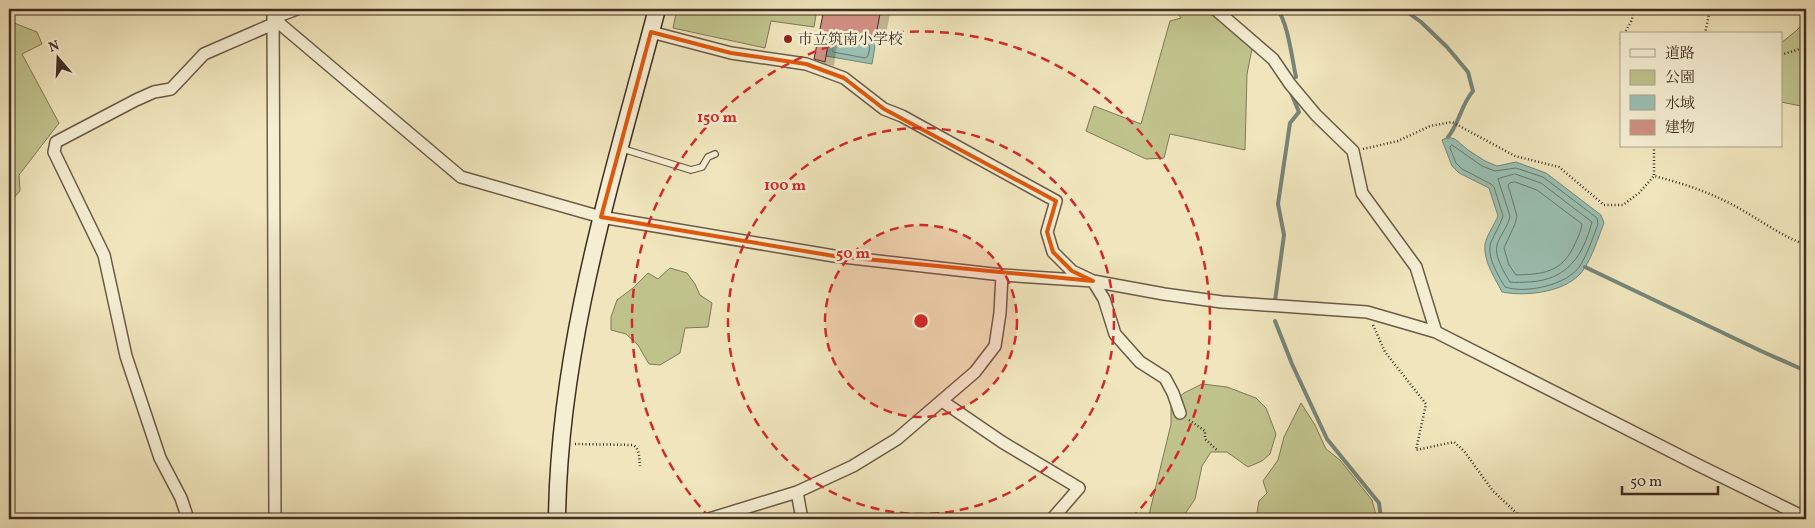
<svg xmlns="http://www.w3.org/2000/svg" width="1815" height="528" viewBox="0 0 1815 528" font-family="Vollkorn,'Noto Serif JP',serif">
	<rect width="100%" height="100%" fill="#f0e5bc"/>
	<filter id="stains"><feTurbulence type="fractalNoise" baseFrequency=".004" numOctaves="4"/><feColorMatrix values="0 0 0 0 .2 0 0 0 0 .09 0 0 0 0 .02 0 0 0 .5 -.17"/></filter>
	<radialGradient id="worn" r=".72"><stop offset=".6" stop-color="#630" stop-opacity="0"/><stop offset="1" stop-color="#630" stop-opacity=".3"/></radialGradient>
	<!-- green -->
	<path fill="#c0c28c" stroke="#807858" d="M 677,9 L 817,9 L 814,27 L 771,21 L 765,48 L 673,28 Z
		M 1174,9 L 1207,9 L 1223,22 L 1252,49 L 1247,74 L 1245,150 L 1170,134 L 1164,158 L 1146,159 L 1086,131 L 1094,106 L 1141,124 L 1170,21 L 1181,18 Z
		M 1806,20 L 1806,107 L 1781,102 L 1781,43 L 1797,30 Z
		M 9,21 L 37,32 L 42,44 L 22,54 L 59,123 L 19,175 L 20,191 L 9,203 Z
		M 670,268 L 687,273 L 695,284 L 700,295 L 712,303 L 708,327 L 685,328 L 680,353 L 660,365 L 649,364 L 638,345 L 626,334 L 611,330 L 611,317 L 617,300 L 633,288 L 648,273 L 658,279 Z
		M 1202,384 L 1227,387 L 1256,398 L 1266,408 L 1276,434 L 1270,454 L 1262,461 L 1248,467 L 1227,452 L 1211,452 L 1202,466 L 1195,499 L 1185,514 L 1190,519 L 1148,519 L 1171,424 L 1171,404 L 1184,393 Z
		M 1301,403 L 1315,425 L 1326,449 L 1340,460 L 1372,500 L 1377,519 L 1256,519 L 1259,501 L 1267,493 L 1263,481 L 1278,460 L 1284,437 Z"/>
	<!-- water -->
	<path fill="#9abfb2" stroke="#768579" d="M 830,33 L 876,40 L 872,64 L 826,56 Z
		M 1448,137 L 1455,139 L 1468,150 L 1485,161 L 1497,166 L 1516,162 L 1546,173 L 1601,215 L 1604,223 C 1598,238 1593,255 1584,269 C 1569,292 1527,297 1502,292 C 1495,278 1483,261 1485,244 C 1487,235 1494,225 1498,216 L 1489,188 L 1459,173 L 1452,166 L 1442,140 Z"/>
	<!-- shadow -->
	<path fill="#0003" d="M 825,9 L 891,9 L 884,44 L 838,37 L 834,66 L 825,64 L 816,58 Z"/>
	<g fill="none" stroke-linecap="round" stroke-linejoin="round">
		<!-- shore -->
		<path stroke="#6c766a" stroke-width="1" d="M 835,39 L 868,44 L 870,47 L 868,56 L 865,58 L 833,52 L 832,50 Z
			M 1452,145 L 1482,166 L 1495,171 L 1516,168 L 1543,177 L 1597,218 L 1598,224 C 1593,237 1588,253 1580,266 C 1567,285 1526,294 1505,287 C 1498,275 1486,256 1491,242 C 1495,233 1500,225 1503,216 L 1494,187 L 1491,184 L 1462,169 L 1456,163 L 1450,148 Z
			M 1515,174 L 1541,183 L 1592,222 C 1583,256 1567,280 1529,282 C 1523,282 1516,283 1510,282 C 1504,272 1494,256 1497,245 C 1500,235 1508,227 1510,216 L 1498,179 Z
			M 1515,182 L 1537,190 L 1582,224 C 1581,232 1577,239 1574,246 C 1561,273 1543,274 1516,275 L 1509,265 L 1504,248 L 1515,224 L 1517,216 L 1508,185 L 1510,183 Z"/>
		<!-- stream -->
		<path stroke="#768579" stroke-width="4" d="M 1277,9 C 1288,22 1292,59 1296,77
			M 1403,9 L 1421,22 L 1447,47 L 1468,72 L 1473,91 C 1461,105 1459,124 1448,137
			M 1585,267 L 1761,351 L 1806,371
			M 1275,301 L 1284,235 L 1278,204 L 1290,123 L 1299,112 L 1291,93
			M 1275,321 L 1292,364 L 1327,439 L 1379,503 L 1381,519"/>
	</g>
	<!-- building -->
	<path fill="#d18f82" stroke="#3f2d23" d="M 824,9 L 881,9 L 875,40 L 830,33 L 825,62 L 814,59 Z"/>
	<g fill="none" stroke-linecap="round" stroke-linejoin="round">
		<!-- lane casing -->
		<g stroke="#6b5b49" stroke-width="8">
			<path id="lane" d="M 620,148 L 691,170 L 702,167 L 708,157 L 715,154"/>
		</g>
		<!-- street casing -->
		<g stroke="#6b5b49" stroke-width="14">
			<path id="street" d="M 273,9 L 275,519
				M 1215,9 L 1273,59 L 1290,84 L 1316,115 L 1353,151 L 1362,193 L 1416,267 L 1436,332
				M 273,18 L 461,177 L 601,217 L 834,256 L 1002,275 L 1093,281 L 1164,294 L 1222,302 L 1367,312 L 1436,332 L 1698,465 L 1806,518
				M 273,18 L 297,9
				M 651,32 L 731,53 L 806,64 L 844,78 L 884,109 L 902,116 L 1056,201 L 1047,232 L 1053,252 L 1072,271 L 1093,281 L 1104,299 L 1115,334 L 1140,362 L 1165,378 L 1173,393 L 1180,413
				M 942,401 L 1002,442 L 1079,488 L 1052,519
				M 797,492 L 802,519
				M 188,519 L 181,498 L 160,458 L 126,356 L 104,255 L 54,152 L 56,142 L 136,100 L 154,92 L 171,89 L 204,54 L 273,24
				M 709,519 L 797,492 L 853,466 L 897,439 L 975,372 L 995,346 L 1000,313 L 1002,275"/>
		</g>
		<!-- secondary casing -->
		<g stroke="#3f2d23" stroke-width="19">
			<path id="secondary" d="M 557,519 C 559,344 613,176 657,9"/>
		</g>
		<!-- path -->
		<path stroke="#3f2d23" stroke-width="2.5" stroke-dasharray="1 2.5" stroke-linecap="butt" d="M 1624,34 L 1632,20 L 1633,9
			M 1705,34 L 1710,9
			M 1621,39 L 1620,42 L 1621,43
			M 1781,55 L 1806,47
			M 1654,146 L 1654,176
			M 1363,149 L 1398,141 L 1430,126 L 1452,122 L 1515,156 L 1559,167 L 1604,205 L 1623,205 L 1639,193 L 1654,176 C 1682,183 1709,192 1735,206 C 1759,219 1781,236 1806,245
			M 1373,325 L 1385,352 L 1426,404 L 1416,450 L 1454,442 L 1464,451 L 1493,491 L 1523,519
			M 1189,420 L 1205,431 L 1205,439 L 1217,450
			M 575,444 L 633,445 C 640,449 639,458 640,466"/>
		<!-- lane -->
		<use href="#lane" stroke="#f5eed3" stroke-width="5.5"/>
		<!-- street -->
		<use href="#street" stroke="#f5eed3" stroke-width="11"/>
		<!-- secondary -->
		<use href="#secondary" stroke="#f5eed3" stroke-width="16"/>
	</g>
	<!-- marked area -->
	<path fill="none" stroke="#e0570d" stroke-width="4" stroke-linejoin="round" d="M 651,32 L 731,53 L 806,64 L 844,78 L 884,109 L 1056,201 L 1047,232 L 1053,252 L 1072,271 L 1093,281 L 834,256 L 601,217 Z"/>
	<!-- distance rings -->
	<circle cx="921" cy="321" r="96" fill="#d62828" fill-opacity=".12"/>
	<g fill="none" stroke="#d62828" stroke-width="2.5" stroke-dasharray="9 6">
		<circle cx="921" cy="321" r="96"/>
		<circle cx="921" cy="321" r="193"/>
		<path d="M710 518A289 289 0 1 1 1132 518"/>
	</g>
	<!-- markers -->
	<circle fill="#8f2418" stroke="#f5eed3" stroke-width="2" cx="788" cy="39" r="5"/>
	<g text-anchor="middle" stroke-width="5" stroke-linejoin="round" paint-order="stroke">
		<!-- poi labels -->
		<g font-size="15" fill="#3f2d23" stroke="#f5eed3" text-anchor="start">
			<text x="798" y="44">市立筑南小学校</text>
		</g>
	</g>
	<circle cx="921" cy="321" r="8" fill="#d62828" stroke="#f5eed3" stroke-width="2.5"/>
	<g font-size="15" text-anchor="middle" font-weight="bold" fill="#d62828" stroke="#f5eed3" stroke-width="5" stroke-linejoin="round" paint-order="stroke">
		<text x="717" y="122">150 m</text>
		<text x="785" y="190">100 m</text>
		<text x="853" y="258">50 m</text>
	</g>
	<!-- margin -->
	<rect width="1815" height="528" fill="none" stroke="#f0e5bc" stroke-width="30"/>
	<rect x="10" y="10" width="1795" height="508" fill="none" stroke="#3f2d23" stroke-width="2.5"/>
	<rect x="15" y="15" width="1785" height="498" fill="none" stroke="#3f2d23"/>
	<!-- legend -->
	<rect x="1620" y="32" width="162" height="115" fill="#f5eed3" stroke="#aca18d"/>
	<rect x="1630" y="49" width="25" height="8" fill="#f5eed3" stroke="#aca18d"/>
	<text x="1665" y="58" font-size="15" fill="#3f2d23">道路</text>
	<rect x="1630" y="70" width="25" height="15" fill="#c0c28c" stroke="#aca18d"/>
	<text x="1665" y="82" font-size="15" fill="#3f2d23">公園</text>
	<rect x="1630" y="95" width="25" height="15" fill="#9abfb2" stroke="#aca18d"/>
	<text x="1665" y="108" font-size="15" fill="#3f2d23">水域</text>
	<rect x="1630" y="120" width="25" height="15" fill="#d18f82" stroke="#aca18d"/>
	<text x="1665" y="132" font-size="15" fill="#3f2d23">建物</text>
	<!-- north arrow -->
	<g transform="translate(58 58) rotate(341)" stroke="#f5eed3" stroke-width="4" paint-order="stroke">
	<path d="M0-4L9 19L0 12L-9 19Z" fill="#3f2d23"/>
	<text y="-8" font-size="14" font-weight="bold" text-anchor="middle" fill="#3f2d23">N</text>
	</g>
	<!-- scale -->
	<path d="M1622 486v8h96v-8" fill="none" stroke="#3f2d23" stroke-width="2.5"/>
	<text x="1630" y="486" font-size="15" fill="#3f2d23" stroke="#f5eed3" stroke-width="4" paint-order="stroke">50 m</text>
	<rect width="100%" height="100%" filter="url(#stains)"/>
	<rect width="100%" height="100%" fill="url(#worn)"/>
</svg>
